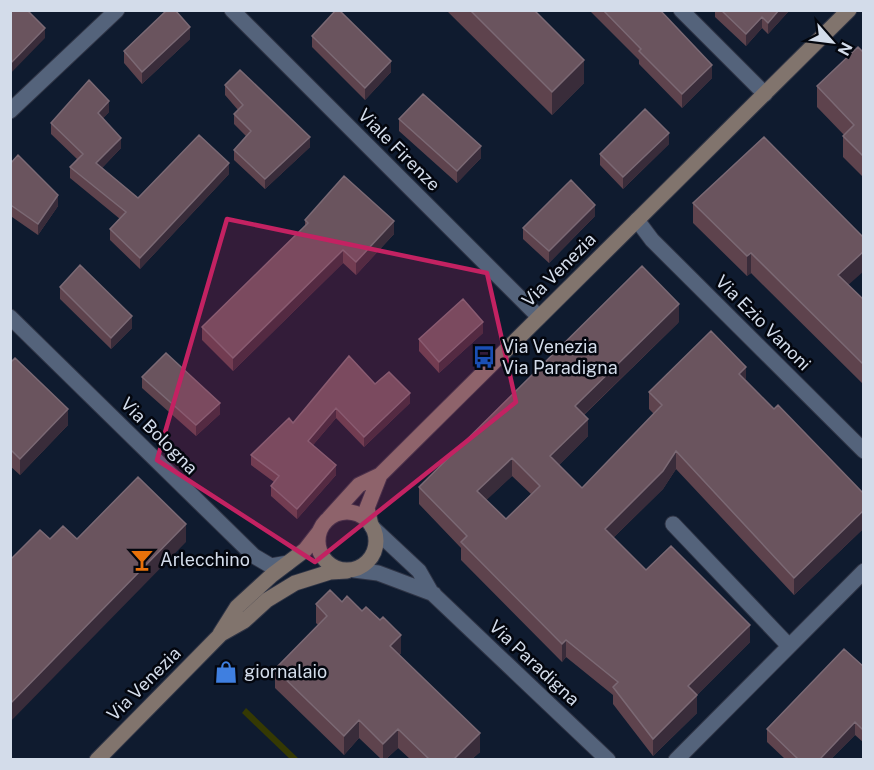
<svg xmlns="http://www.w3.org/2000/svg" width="874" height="770" viewBox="0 0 874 770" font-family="'Public Sans',sans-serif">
	<rect width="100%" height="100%" fill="#0f1b2f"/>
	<!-- green -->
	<path fill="#353903" d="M 246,708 L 299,759 L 290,759 L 242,713 Z"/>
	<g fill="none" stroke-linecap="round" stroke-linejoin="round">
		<!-- street casing -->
		<g stroke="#2f3445" stroke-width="17">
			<path id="street" d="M 232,10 L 539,317
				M 681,10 L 765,94
				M 10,111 L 117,10
				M 637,220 L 652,240 L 864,451
				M 10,317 L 254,556 L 271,566 L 288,563
				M 673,524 L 789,646
				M 372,527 L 419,571 L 431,592 L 608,760
				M 354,570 L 378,573 L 434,594
				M 676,760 L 864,571"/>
		</g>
		<!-- secondary casing -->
		<g stroke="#2f3445" stroke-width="17">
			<path id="secondary" d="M318 541a29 29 0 1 1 58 0a29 29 0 1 1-58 0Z
				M 329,518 L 359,485 L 380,475 L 849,10
				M 371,525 L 367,508 L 380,475
				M 220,634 L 237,607 L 272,575 L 305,550 L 319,532
				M 97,760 L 221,634 L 244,621 L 267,600 L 295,583 L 330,572 L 347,571"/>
		</g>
		<!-- street -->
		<use href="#street" stroke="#54637b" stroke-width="15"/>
		<!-- secondary -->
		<use href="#secondary" stroke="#81746d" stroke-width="15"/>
	</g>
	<!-- wall -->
	<path fill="#5e434d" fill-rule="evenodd" d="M 446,10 L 534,10 L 584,83 L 552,115 Z
		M 589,10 L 660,10 L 712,78 L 682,108 L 639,64 L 639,60 Z
		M 715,10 L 788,10 L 788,12 L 768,34 L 762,28 L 746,46 L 715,17 Z
		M 312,36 L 391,72 L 365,100 L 312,47 Z
		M 190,39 L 142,84 L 124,63 L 124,51 Z
		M 864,53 L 864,178 L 843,157 L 843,136 L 844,135 L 817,107 L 817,86 Z
		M 225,85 L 310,147 L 265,189 L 234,160 L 234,150 L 246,136 L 234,124 L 234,114 L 238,110 L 225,95 Z
		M 109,112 L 103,118 L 121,148 L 102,168 L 138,198 L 229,174 L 140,269 L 110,240 L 110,229 L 120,219 L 70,178 L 70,167 L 77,159 L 51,134 L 51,123 Z
		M 399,119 L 481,158 L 457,183 L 399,131 Z
		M 669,144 L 623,189 L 600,165 L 600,154 Z
		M 10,164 L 58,206 L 38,235 L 12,217 Z
		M 693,203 L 848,285 L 864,300 L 864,385 L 751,273 L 747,276 L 693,223 Z
		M 595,216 L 549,263 L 523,239 L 523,228 Z
		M 305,220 L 394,234 L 356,275 L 343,263 L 233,371 L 202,340 L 202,327 L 305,226 Z
		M 60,287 L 132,328 L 111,349 L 60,299 Z
		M 679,322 L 584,415 L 588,436 L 559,465 L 582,488 L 654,414 L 649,409 L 649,392 L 746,380 L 774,409 L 864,494 L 864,528 L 794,595 L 676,469 L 663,489 L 613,538 L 646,570 L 750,642 L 697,695 L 697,713 L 653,756 L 613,704 L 613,695 L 566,657 L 562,662 L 461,560 L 461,548 L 419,504 L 419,487 ZM 512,476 L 531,494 L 506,519 L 486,500 Z
		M 483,333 L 439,373 L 419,351 L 419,339 Z
		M 10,363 L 68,425 L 20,475 L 10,466 Z
		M 142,377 L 220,414 L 196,436 L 142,388 Z
		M 375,384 L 410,403 L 364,447 L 336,418 L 313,445 L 336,475 L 297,519 L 271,496 L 271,486 L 274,482 L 251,465 L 251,455 L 293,423 Z
		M 342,602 L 401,653 L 399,655 L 480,752 L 472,759 L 410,759 L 398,748 L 386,759 L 381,759 L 359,738 L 344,755 L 275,688 L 275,669 L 318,625 L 316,623 L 316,604 Z
		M 864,667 L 864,743 L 855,735 L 831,759 L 785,759 L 767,742 L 767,729 Z"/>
	<!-- shaded-wall -->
	<path fill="#392c3a" d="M 779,10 L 788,10 L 788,12 L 768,34 L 768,23 Z
		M 762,17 L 762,28 L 746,46 L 746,34 Z
		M 190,27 L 190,39 L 142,84 L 142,72 Z
		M 45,28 L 45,38 L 10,74 L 10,64 Z
		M 584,60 L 584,83 L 552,115 L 552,92 Z
		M 391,61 L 391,72 L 365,100 L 365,88 Z
		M 712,65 L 712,78 L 682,108 L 682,94 Z
		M 109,101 L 109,112 L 98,124 L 98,113 Z
		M 669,133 L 669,144 L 623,189 L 623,177 Z
		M 310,137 L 310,147 L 265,189 L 265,179 Z
		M 121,138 L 121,148 L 96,174 L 96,163 Z
		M 481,146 L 481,158 L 457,183 L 457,171 Z
		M 229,163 L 229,174 L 140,269 L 140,258 Z
		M 58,195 L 58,206 L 38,235 L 38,224 Z
		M 595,205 L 595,216 L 549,263 L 549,251 Z
		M 12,206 L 12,217 L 10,218 L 10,208 Z
		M 394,221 L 394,234 L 356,275 L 356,262 Z
		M 343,250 L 343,263 L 233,371 L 233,358 Z
		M 864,251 L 864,271 L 838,294 L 838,275 Z
		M 751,253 L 751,273 L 747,276 L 747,256 Z
		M 679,304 L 679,322 L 575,423 L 575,406 Z
		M 132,316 L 132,328 L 111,349 L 111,338 Z
		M 483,322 L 483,333 L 439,373 L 439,362 Z
		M 746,367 L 746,384 L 739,374 Z
		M 410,393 L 410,403 L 364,447 L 364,437 Z
		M 220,403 L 220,414 L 196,436 L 196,425 Z
		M 336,408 L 336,418 L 308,451 L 308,441 Z
		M 68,409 L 68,425 L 20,475 L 20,459 Z
		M 588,419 L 588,436 L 550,474 L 550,456 Z
		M 676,451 L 676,469 L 663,489 L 605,546 L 605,529 Z
		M 512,458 L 512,476 L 477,509 L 477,491 Z
		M 336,465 L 336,475 L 297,519 L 297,509 Z
		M 864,510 L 864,528 L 794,595 L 794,578 Z
		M 186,524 L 186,542 L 10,722 L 10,704 Z
		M 750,625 L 750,642 L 688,704 L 688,686 Z
		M 401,635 L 401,653 L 390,664 L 390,646 Z
		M 566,640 L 566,657 L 562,662 L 562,644 Z
		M 697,695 L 697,713 L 653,756 L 653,739 Z
		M 359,720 L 359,738 L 344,755 L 344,736 Z
		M 855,722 L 855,735 L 831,759 L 820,759 Z
		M 398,729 L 398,748 L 386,759 L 383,759 L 383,744 Z
		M 480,733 L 480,752 L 472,759 L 454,759 Z"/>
	<!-- building -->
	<path fill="#6a545e" stroke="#7b6974" stroke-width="1.5" fill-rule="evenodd" d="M 10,10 L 27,10 L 45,28 L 10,64 Z
		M 167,10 L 175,10 L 190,27 L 142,72 L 124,51 Z
		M 336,10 L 339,10 L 391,61 L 365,88 L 312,36 Z
		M 470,10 L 534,10 L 584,60 L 552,92 Z
		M 603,10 L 660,10 L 712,65 L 682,94 L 639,51 L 641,49 Z
		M 721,10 L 779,10 L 768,23 L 762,17 L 746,34 Z
		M 858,47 L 864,53 L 864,157 L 843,136 L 854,125 L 817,86 Z
		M 240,70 L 310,137 L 265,179 L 234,150 L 251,131 L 234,114 L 243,105 L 225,85 Z
		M 89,80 L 109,101 L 98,113 L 121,138 L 96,163 L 138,198 L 199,135 L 229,163 L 140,258 L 110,229 L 126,212 L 70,167 L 83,154 L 51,123 Z
		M 423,94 L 481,146 L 457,171 L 399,119 Z
		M 645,109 L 669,133 L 623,177 L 600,154 Z
		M 764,137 L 864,238 L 864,251 L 838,275 L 864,300 L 864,365 L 751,253 L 747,256 L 693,203 Z
		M 18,155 L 58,195 L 38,224 L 12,206 L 10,208 L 10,164 Z
		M 344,176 L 394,221 L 356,262 L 343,250 L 233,358 L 202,327 L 308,223 L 305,220 Z
		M 571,180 L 595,205 L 549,251 L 523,228 Z
		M 80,265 L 132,316 L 111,338 L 60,287 Z
		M 642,266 L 679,304 L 575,406 L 588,419 L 550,456 L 582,488 L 662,405 L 649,392 L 711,331 L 746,367 L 739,374 L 774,409 L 778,405 L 864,494 L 864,510 L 794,578 L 676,451 L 663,471 L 605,529 L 646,570 L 671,546 L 750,625 L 688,686 L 697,695 L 653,739 L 613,687 L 618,682 L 566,640 L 562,644 L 461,542 L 467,536 L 419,487 ZM 512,458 L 540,486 L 506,519 L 477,491 Z
		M 463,299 L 483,322 L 439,362 L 419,339 Z
		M 166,353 L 220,403 L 196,425 L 142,377 Z
		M 349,356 L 375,384 L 389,372 L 410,393 L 364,437 L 336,408 L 308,441 L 336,465 L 297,509 L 271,486 L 279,476 L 251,455 L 289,418 L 293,423 Z
		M 15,358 L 68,409 L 20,459 L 10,449 L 10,363 Z
		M 138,477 L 186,524 L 10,704 L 10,560 L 40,530 L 50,539 L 63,526 L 77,539 Z
		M 330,590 L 342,602 L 347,596 L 362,611 L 366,607 L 380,620 L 383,617 L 401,635 L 390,646 L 480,733 L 454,759 L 429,759 L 398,729 L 383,744 L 359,720 L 344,736 L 275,669 L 327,616 L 316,604 Z
		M 844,649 L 864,667 L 864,731 L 855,722 L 820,759 L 798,759 L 767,729 Z"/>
	<!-- marked area -->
	<path fill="#c32262" fill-opacity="0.2" stroke="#c32262" stroke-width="4.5" stroke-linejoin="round" d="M 227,219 L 487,273 L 516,402 L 315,562 L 157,460 Z"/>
	<!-- icons -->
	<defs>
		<g id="bus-bare" transform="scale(1.8)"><path d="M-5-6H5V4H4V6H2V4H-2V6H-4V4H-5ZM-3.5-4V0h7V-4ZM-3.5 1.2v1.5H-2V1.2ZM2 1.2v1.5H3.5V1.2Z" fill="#1a4fb4" stroke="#03060e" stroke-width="2.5" paint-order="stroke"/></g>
		<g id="bar-bare" transform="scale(1.8)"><path d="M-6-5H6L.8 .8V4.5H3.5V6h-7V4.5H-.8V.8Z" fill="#e8710a" stroke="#03060e" stroke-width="2.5" paint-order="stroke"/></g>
		<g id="shop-bare" transform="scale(1.8)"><path d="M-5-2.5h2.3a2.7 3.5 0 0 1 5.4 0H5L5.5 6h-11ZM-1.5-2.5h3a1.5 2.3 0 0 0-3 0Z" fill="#3f7fe0" stroke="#03060e" stroke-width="2.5" paint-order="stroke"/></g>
	</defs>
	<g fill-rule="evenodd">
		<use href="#bus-bare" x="484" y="357"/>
		<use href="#bar-bare" x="142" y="560"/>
		<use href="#shop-bare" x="226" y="672"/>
	</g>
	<g text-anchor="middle" stroke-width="5" stroke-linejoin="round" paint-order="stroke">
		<!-- street labels -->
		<g font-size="18" fill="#d3dcea" stroke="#03060e">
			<text transform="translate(399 150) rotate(45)" y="6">Viale Firenze</text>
			<text transform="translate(559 270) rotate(-45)" y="6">Via Venezia</text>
			<text transform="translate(763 323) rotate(45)" y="6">Via Ezio Vanoni</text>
			<text transform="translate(159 436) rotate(45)" y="6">Via Bologna</text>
			<text transform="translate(534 663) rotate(43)" y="6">Via Paradigna</text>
			<text transform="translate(144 684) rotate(-45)" y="6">Via Venezia</text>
		</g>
		<!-- poi labels -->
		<g font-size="18" fill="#d3dcea" stroke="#03060e" text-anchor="start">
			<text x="502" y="353">Via Venezia<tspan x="502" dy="21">Via Paradigna</tspan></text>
			<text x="160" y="566">Arlecchino</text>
			<text x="244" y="678">giornalaio</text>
		</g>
	</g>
	<!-- border -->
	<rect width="874" height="770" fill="none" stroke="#d3dcea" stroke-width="24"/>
	<!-- north arrow -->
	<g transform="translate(832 42) rotate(118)" stroke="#03060e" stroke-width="4.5" paint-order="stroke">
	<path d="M0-4.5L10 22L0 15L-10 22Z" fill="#d3dcea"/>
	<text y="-9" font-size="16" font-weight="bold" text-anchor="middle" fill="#d3dcea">N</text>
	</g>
</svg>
